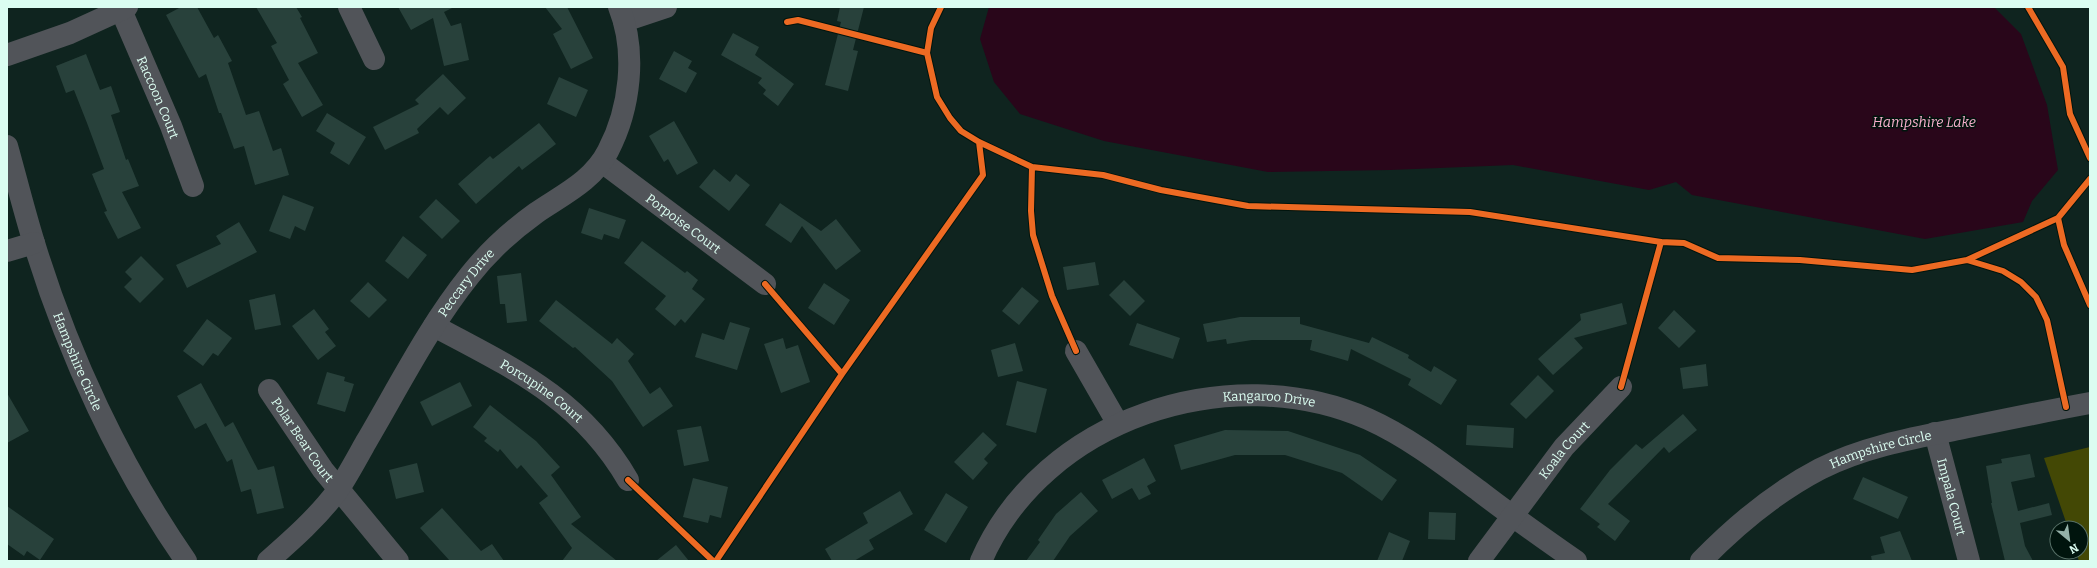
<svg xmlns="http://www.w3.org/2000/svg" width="2097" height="568" viewBox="0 0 2097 568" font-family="Bitter,serif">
	<rect width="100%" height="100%" fill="#0f241f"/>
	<!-- green -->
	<path fill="#434805" d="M 2090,447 L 2090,561 L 2079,561 L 2076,552 L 2081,552 L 2081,528 L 2068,528 L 2044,458 Z"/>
	<!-- water -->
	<path fill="#29061a" d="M 989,7 L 1994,7 L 2021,34 L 2047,105 L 2058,170 L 2032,201 L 2023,222 L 1925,239 L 1692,195 L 1676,182 L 1649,190 L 1513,165 L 1390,170 L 1268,172 L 1104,141 L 1020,114 L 994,82 L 980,39 Z"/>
	<!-- building -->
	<path fill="#28413b" d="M 181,7 L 197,7 L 214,38 L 218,35 L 232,61 L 228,63 L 246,115 L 259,111 L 273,151 L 281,148 L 289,175 L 255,185 L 244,146 L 234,149 L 221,113 L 219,113 L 206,74 L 199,78 L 166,15 Z
		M 256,7 L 296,7 L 302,17 L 300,18 L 318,53 L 298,63 L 323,105 L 302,117 L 283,84 L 289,80 L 271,46 L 277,43 Z
		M 398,7 L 454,7 L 444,12 L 451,26 L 461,23 L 469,60 L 444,66 L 433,18 L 411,30 Z
		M 545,7 L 567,7 L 593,58 L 571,69 L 553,34 L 562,29 Z
		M 840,7 L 864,7 L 853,50 L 858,51 L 848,91 L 825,85 L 841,22 L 837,21 Z
		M 733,33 L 759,47 L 755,55 L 794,84 L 778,106 L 763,94 L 766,90 L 758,83 L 762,78 L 721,55 Z
		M 674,51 L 692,61 L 688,68 L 697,73 L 686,93 L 659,79 Z
		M 86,54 L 100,90 L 111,86 L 120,112 L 111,115 L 126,160 L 128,159 L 139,186 L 122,192 L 141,228 L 118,239 L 104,212 L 107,211 L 92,174 L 104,169 L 87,123 L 74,90 L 66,93 L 56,66 Z
		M 443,74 L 466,98 L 448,115 L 440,107 L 417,129 L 419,133 L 385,150 L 373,127 L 419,104 L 415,100 Z
		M 559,77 L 588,90 L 576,117 L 547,104 Z
		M 327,113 L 366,137 L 349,165 L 330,153 L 335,143 L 316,131 Z
		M 674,121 L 698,163 L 677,175 L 668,159 L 664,162 L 649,136 Z
		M 539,123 L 556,144 L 522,170 L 519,166 L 476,204 L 458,184 L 490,156 L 493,159 Z
		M 714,169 L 730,182 L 736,174 L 750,185 L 729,211 L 699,187 Z
		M 283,195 L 314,207 L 305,231 L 295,226 L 290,239 L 269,231 Z
		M 436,199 L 460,221 L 442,239 L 419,217 Z
		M 780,203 L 821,231 L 836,219 L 861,251 L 836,270 L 802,226 L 791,243 L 765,225 Z
		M 589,208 L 626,220 L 619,239 L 604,234 L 602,240 L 581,233 Z
		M 239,222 L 257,252 L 187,288 L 176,265 L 221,244 L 216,236 Z
		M 403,236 L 427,255 L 408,279 L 385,261 Z
		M 642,241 L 685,273 L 687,271 L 698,280 L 692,289 L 705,299 L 685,323 L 681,319 L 675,326 L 655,309 L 666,296 L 624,263 Z
		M 141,256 L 164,279 L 140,303 L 124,287 L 132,279 L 125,272 Z
		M 1095,262 L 1099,285 L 1067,290 L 1063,267 Z
		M 521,273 L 527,321 L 507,323 L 505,304 L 500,304 L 497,276 Z
		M 1124,280 L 1145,301 L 1130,316 L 1109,295 Z
		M 368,282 L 387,300 L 369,318 L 350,301 Z
		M 824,283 L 850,300 L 834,325 L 808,308 Z
		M 1022,287 L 1039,301 L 1019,325 L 1002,311 Z
		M 275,294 L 281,325 L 255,330 L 249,300 Z
		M 556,300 L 612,344 L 617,338 L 634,354 L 628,361 L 650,394 L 660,387 L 673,406 L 643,427 L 612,381 L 575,347 L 573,348 L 539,321 Z
		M 1622,303 L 1627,324 L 1574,338 L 1583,348 L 1553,375 L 1538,359 L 1581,320 L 1580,314 Z
		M 314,309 L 329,329 L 325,332 L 336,346 L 318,360 L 292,326 Z
		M 1674,310 L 1696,331 L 1679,348 L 1658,328 Z
		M 1240,317 L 1300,317 L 1300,324 L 1369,343 L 1372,337 L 1409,355 L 1408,358 L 1431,372 L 1434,366 L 1457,380 L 1441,405 L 1408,385 L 1411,379 L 1351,349 L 1348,361 L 1310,350 L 1312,340 L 1252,340 L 1227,344 L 1226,339 L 1207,342 L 1203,324 Z
		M 207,319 L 232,338 L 218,356 L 213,353 L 203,366 L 183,351 Z
		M 730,322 L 750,328 L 737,370 L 695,357 L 702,333 L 724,340 Z
		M 1137,323 L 1180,338 L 1173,359 L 1129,345 Z
		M 783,338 L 786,349 L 798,345 L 810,382 L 781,393 L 764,344 Z
		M 1015,343 L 1023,371 L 998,377 L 991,350 Z
		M 1706,364 L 1708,386 L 1683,389 L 1680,368 Z
		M 327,372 L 345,377 L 344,381 L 354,384 L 345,412 L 317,404 Z
		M 1538,375 L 1554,391 L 1526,419 L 1510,404 Z
		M 1017,381 L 1047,389 L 1036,433 L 1006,425 Z
		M 460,382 L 472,406 L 432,426 L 420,402 Z
		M 201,383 L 225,427 L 233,422 L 258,470 L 274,466 L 284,508 L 257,514 L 251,489 L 241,492 L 232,459 L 227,462 L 206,423 L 195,429 L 177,396 Z
		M 7,393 L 29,431 L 7,443 Z
		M 490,405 L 536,441 L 560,467 L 551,475 L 581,517 L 571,524 L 617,561 L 562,561 L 572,548 L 539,503 L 548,496 L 521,465 L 517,469 L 500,449 L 498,452 L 484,441 L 487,438 L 473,427 Z
		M 1683,414 L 1697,430 L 1669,453 L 1664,447 L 1608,504 L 1630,521 L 1615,541 L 1597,527 L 1600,524 L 1580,509 L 1610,470 L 1636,444 L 1642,449 Z
		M 1467,425 L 1514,428 L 1513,448 L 1466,445 Z
		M 701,426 L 709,461 L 684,466 L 677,430 Z
		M 1225,430 L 1288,431 L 1360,455 L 1397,480 L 1382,501 L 1342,473 L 1285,455 L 1235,455 L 1181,470 L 1174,445 Z
		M 983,432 L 997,445 L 984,459 L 988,463 L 973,480 L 954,462 Z
		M 2030,454 L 2035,477 L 2011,482 L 2018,511 L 2049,503 L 2052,515 L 2020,523 L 2025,546 L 2033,561 L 2005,561 L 1991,503 L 1992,503 L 1986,466 L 2002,463 L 2001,459 Z
		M 1144,458 L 1156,481 L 1147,486 L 1151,494 L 1139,500 L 1132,488 L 1112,499 L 1102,480 Z
		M 417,463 L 424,492 L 396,499 L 389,470 Z
		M 1863,477 L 1908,497 L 1898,519 L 1853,499 Z
		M 693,478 L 728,487 L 721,518 L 710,515 L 708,523 L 683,517 Z
		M 900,491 L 913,514 L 869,540 L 874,549 L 854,561 L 832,561 L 825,549 L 868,523 L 863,513 Z
		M 1081,492 L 1098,511 L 1070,536 L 1053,561 L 1026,561 L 1040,542 L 1038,540 L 1056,514 Z
		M 946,493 L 968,507 L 946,543 L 924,530 Z
		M 7,506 L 54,539 L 40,560 L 27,551 L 24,556 L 7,544 Z
		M 442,508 L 481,551 L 492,544 L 504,561 L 450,561 L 420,528 Z
		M 1429,512 L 1456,513 L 1455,540 L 1428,539 Z
		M 1900,531 L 1912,561 L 1872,561 L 1871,556 L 1885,553 L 1880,537 Z
		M 1389,532 L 1410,541 L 1402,561 L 1377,561 Z
		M 676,545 L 689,561 L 656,561 Z"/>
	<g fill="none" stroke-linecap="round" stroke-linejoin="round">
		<!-- minor -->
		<g stroke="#515459" stroke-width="22">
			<path d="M 349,7 L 374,59"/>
			<path id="s1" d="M 121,10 L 171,126 L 193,186"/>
			<path d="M 624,21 L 666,7"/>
			<path d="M 7,55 L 70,33 L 127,7"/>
			<path id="s2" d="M 7,146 C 16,178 24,211 34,243 C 68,354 120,466 186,561"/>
			<path id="s3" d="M 602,162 L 765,284"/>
			<path d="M 7,251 L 34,243"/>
			<path id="s4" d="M 434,326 C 513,368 581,399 628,480"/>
			<path d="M 1076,351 L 1118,424"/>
			<path id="s5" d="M 269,390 L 323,470 L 398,561"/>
			<path id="s6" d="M 1935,433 L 1969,561"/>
			<path id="s7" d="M 268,561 C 293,539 318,517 338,490 C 348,475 357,458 366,442 C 399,386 429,326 470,275 C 489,251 511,231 536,213 C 562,195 593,181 608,151 C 630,109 637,52 619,7"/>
			<path id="s8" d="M 981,561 C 1043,418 1229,358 1368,419 C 1408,437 1443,464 1478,490 C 1510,515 1543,538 1576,561"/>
			<path id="s9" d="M 1479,561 L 1564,447 L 1621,387"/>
			<path id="s10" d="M 1701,561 C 1736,525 1776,492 1820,469 C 1863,447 1913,438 1959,429 C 2003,420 2046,411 2090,403"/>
		</g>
		<!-- cycleway casing -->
		<g stroke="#00140d" stroke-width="8">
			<path id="cycleway" d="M 941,7 L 931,28 L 927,53 L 937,97 L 950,118 L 961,131 L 979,142 L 1032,167 L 1103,175 L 1161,190 L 1248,206 L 1470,212 L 1661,242 L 1684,243 L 1718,258 L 1800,260 L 1912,270 L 1967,260 L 2003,271 L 2021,282 L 2036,297 L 2047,320 L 2066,407
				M 2028,7 L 2063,67 L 2070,114 L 2090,158
				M 787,22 L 798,20 L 927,53
				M 1032,167 L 1031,211 L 1033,235 L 1052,296 L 1076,351
				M 2058,218 L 2064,245 L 2090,305
				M 1967,260 L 2058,218 L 2090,179
				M 765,284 L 842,374
				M 1621,387 L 1661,242
				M 628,480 L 713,561
				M 716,561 L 842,374 L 983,175 L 979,142"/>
		</g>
		<!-- cycleway -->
		<use href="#cycleway" stroke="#ed6a23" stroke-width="6"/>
	</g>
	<g text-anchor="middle" stroke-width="3" stroke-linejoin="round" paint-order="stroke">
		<!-- street labels -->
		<g font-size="13" fill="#dbfdf1" stroke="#00140d">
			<text dy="5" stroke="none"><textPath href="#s1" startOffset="95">Raccoon Court</textPath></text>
			<text dy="5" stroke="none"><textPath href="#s3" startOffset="102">Porpoise Court</textPath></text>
			<text dy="5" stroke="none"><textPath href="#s7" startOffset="344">Peccary Drive</textPath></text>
			<text dy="5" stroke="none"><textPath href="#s2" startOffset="227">Hampshire Circle</textPath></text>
			<text dy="5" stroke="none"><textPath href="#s4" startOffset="126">Porcupine Court</textPath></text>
			<text dy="5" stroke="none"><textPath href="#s8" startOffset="353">Kangaroo Drive</textPath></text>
			<text dy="5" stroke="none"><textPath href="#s5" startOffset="60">Polar Bear Court</textPath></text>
			<text dy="5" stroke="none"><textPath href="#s9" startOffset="140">Koala Court</textPath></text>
			<text dy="5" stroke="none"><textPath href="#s10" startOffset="215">Hampshire Circle</textPath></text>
			<text dy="5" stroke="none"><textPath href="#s6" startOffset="66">Impala Court</textPath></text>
		</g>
		<!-- water labels -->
		<g font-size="14" font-style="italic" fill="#f6aecc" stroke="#00140d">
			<text x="1924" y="127">Hampshire Lake</text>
		</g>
	</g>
	<!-- border -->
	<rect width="2097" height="568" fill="none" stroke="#dbfdf1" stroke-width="16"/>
	<!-- north arrow -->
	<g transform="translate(2069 540) rotate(151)"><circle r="19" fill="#00140d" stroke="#587168"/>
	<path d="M0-3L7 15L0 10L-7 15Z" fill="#94b1a8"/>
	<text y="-6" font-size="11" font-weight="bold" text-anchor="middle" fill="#dbfdf1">N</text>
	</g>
</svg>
